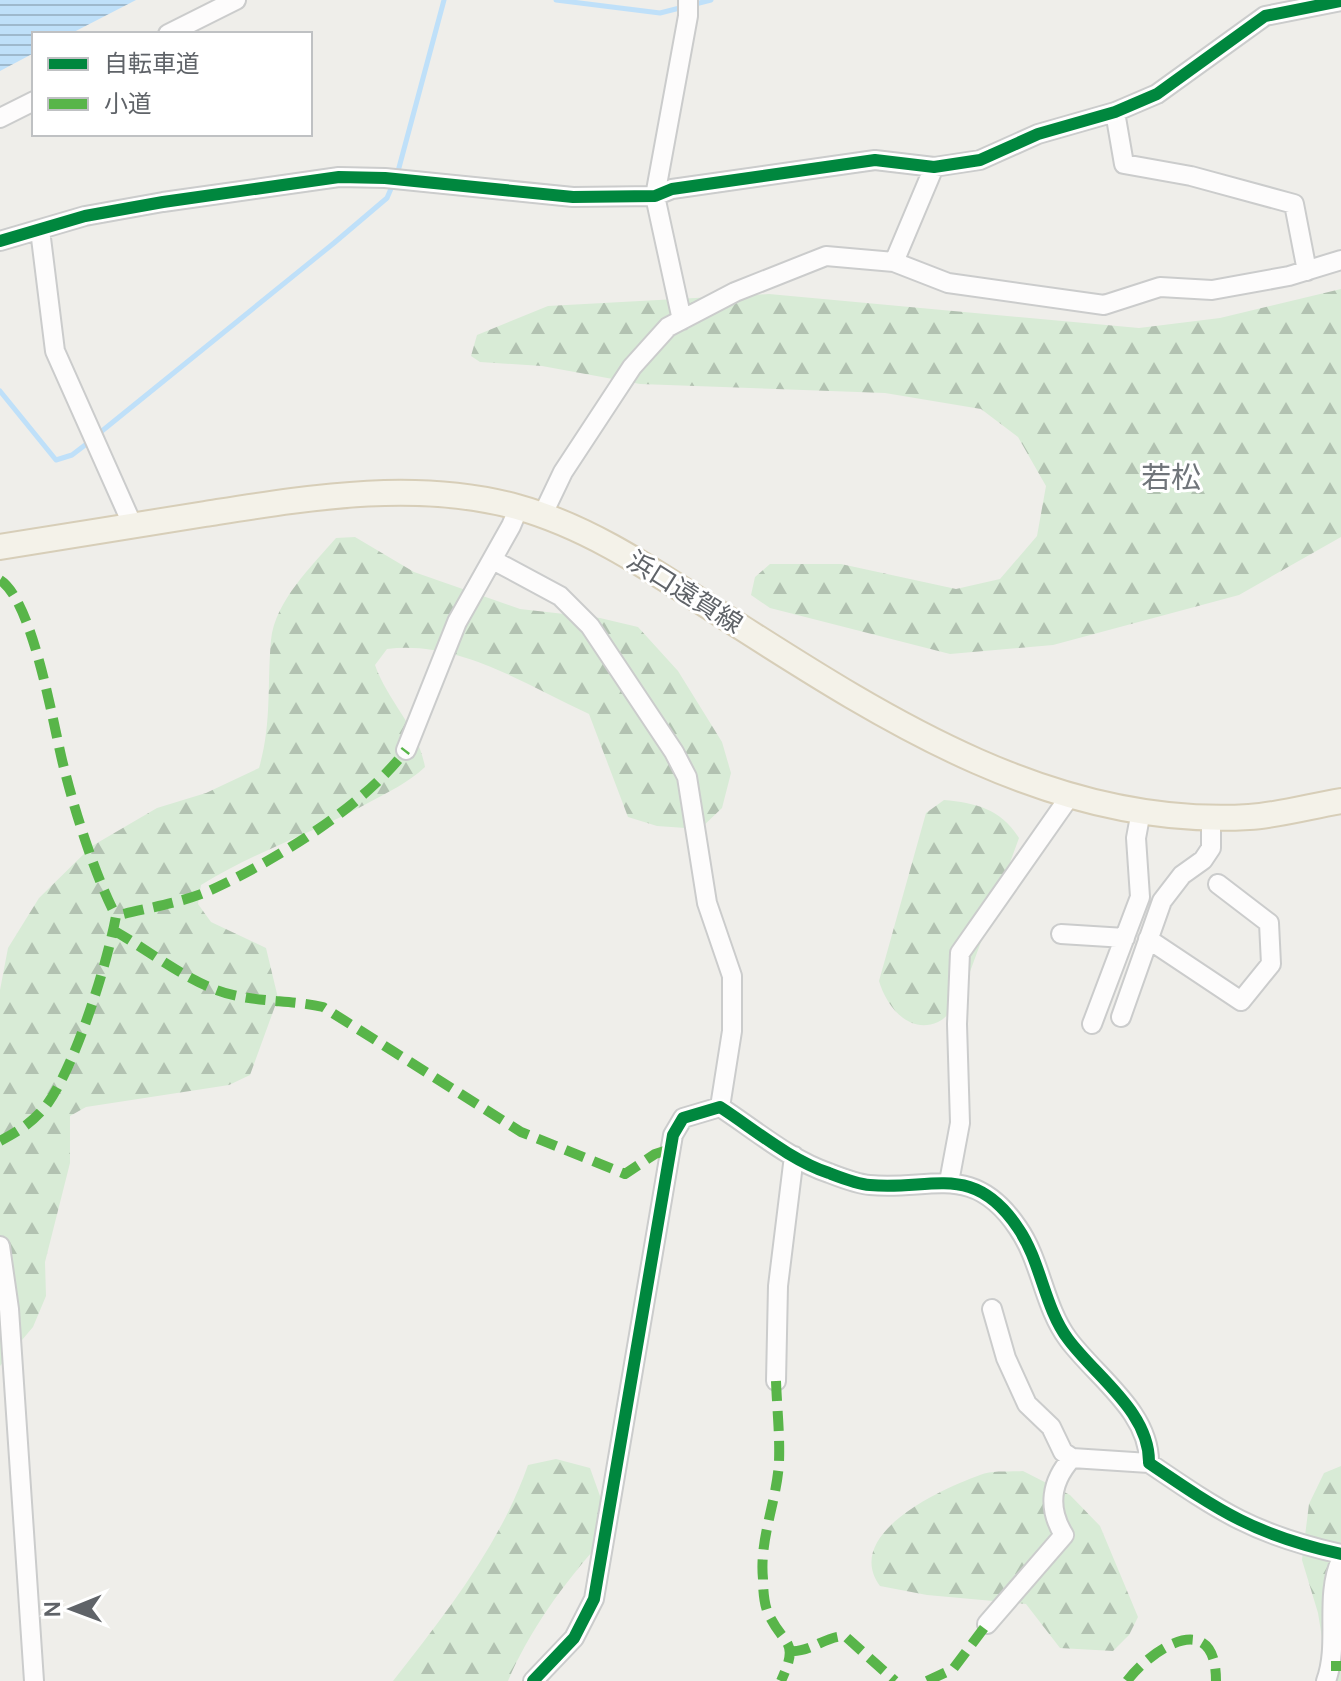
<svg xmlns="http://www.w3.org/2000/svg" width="1341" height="1681" viewBox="0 0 1341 1681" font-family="Manrope,'Noto Sans JP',sans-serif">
	<defs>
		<pattern id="forest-firs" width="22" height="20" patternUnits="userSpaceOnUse" patternTransform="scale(2)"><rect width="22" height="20" fill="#d8ebd6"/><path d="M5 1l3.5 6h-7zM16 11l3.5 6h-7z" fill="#b2c2b1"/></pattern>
		<pattern id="water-rules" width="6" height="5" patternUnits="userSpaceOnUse" patternTransform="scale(2)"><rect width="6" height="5" fill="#bfe0f9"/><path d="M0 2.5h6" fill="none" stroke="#9eb9cd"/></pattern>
	</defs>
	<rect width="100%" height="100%" fill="#efeeea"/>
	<!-- forest -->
	<path fill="url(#forest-firs)" d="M 1341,289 L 1341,537 L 1239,595 L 1053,645 L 950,654 L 770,608 L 751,595 L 755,577 L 770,564 L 841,564 L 956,589 L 1000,579 L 1037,536 L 1046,486 L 1018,437 L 981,409 L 885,393 L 640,384 L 542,366 L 480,362 L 471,356 L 477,335 L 548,306 L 769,294 L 1139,328 L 1220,318 Z
		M 355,537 L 414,572 L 520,609 L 600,618 L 638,627 L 678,671 L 722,742 L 731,773 L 722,808 L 700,829 L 657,826 L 628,817 L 589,714 C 526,685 459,640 387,649 L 375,665 C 388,702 418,727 425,767 C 408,783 388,792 368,803 C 313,833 254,852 201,885 L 198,904 L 211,922 L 266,948 L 278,998 L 250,1075 L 229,1085 L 86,1107 L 70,1116 L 70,1163 L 45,1262 L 46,1296 L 33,1327 L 0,1366 L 0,990 L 8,948 L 39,898 L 92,846 L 157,808 L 206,793 L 259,768 C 272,724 267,684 271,640 C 275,601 312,566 336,538 Z
		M 944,800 C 976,803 1001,809 1019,838 L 960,999 C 954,1007 947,1018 938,1022 C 908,1035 886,1005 879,981 L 926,813 Z
		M 556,1459 L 590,1468 L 600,1496 L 600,1543 C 564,1583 529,1631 508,1681 L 393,1681 C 446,1613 499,1547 528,1465 Z
		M 1341,1466 L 1341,1681 L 1329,1681 L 1318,1613 L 1302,1560 L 1309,1504 L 1324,1473 Z
		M 1023,1471 L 1070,1495 L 1100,1526 L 1138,1617 L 1129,1635 L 1113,1651 L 1060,1648 L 1026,1604 L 927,1595 L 880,1586 C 842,1534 941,1489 980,1475 C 993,1470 1009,1472 1023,1471 Z"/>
	<!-- water -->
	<path fill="url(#water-rules)" d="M 0,0 L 136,0 L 70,34 L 34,34 L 34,53 L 0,71 Z"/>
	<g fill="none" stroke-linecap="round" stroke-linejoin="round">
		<!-- stream -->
		<path stroke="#bfe0f9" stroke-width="5" d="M 556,0 L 660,13 L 711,0
			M 397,175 L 444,0
			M 0,391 L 56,460 L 72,455 L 89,442
			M 97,435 L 334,243 L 387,198 L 393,184"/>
		<!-- minor casing -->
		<g stroke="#cbcccc" stroke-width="22">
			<path id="minor" d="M 168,34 L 236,0
				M 1115,112 L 1124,164 L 1191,176 L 1294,204 L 1307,271
				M 0,118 L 34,101
				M 40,230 L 55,351 L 133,526
				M 0,241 L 85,216 L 163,202 L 339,177 L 385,178 L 573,197 L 655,196 L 672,189 L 875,160 L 934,167 L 980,160 L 1038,134 L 1115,112 L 1157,94 L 1265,16 L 1341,1
				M 894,262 L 934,167
				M 682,320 L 655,196 L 688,16 L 688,0
				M 542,516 L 563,472 L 632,367 L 668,327 L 735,292 L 826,256 L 894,262 L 948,283 L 1104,305 L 1160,287 L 1212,290 L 1289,276 L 1341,260
				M 493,560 L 560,596 L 590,626 L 674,752 L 687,777 L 707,903 L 732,976 L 732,1031 L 720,1107
				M 406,750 L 457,622 L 511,526 L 519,507
				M 1061,934 L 1125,938
				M 1148,939 L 1241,1001 L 1271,964 L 1269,923 L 1218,884
				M 1121,1017 L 1162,901 L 1182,875 L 1203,860 L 1211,848 L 1211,817
				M 1092,1024 L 1140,897 L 1136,838 L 1141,811
				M 949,1182 L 960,1123 L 957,1024 L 960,953 L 1070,796
				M 0,1246 L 9,1309 L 34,1681
				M 992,1309 L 1006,1358 L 1027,1404 L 1051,1427 L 1063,1452 L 1072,1458
				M 776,1381 L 778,1286 L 794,1156
				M 987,1624 L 1064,1535 C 1047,1508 1051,1481 1072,1458 L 1149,1463
				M 533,1681 L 574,1638 L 594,1599 L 673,1135 L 683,1118 L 720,1107 C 754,1129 790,1160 829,1173 C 842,1178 857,1184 870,1185 C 931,1191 973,1161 1018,1228 C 1041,1261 1044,1307 1068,1339 C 1096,1377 1150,1412 1149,1463 C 1221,1512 1255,1535 1341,1554
				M 1326,1681 C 1340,1643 1324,1598 1341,1560"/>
		</g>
		<!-- major casing -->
		<g stroke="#d7ceb8" stroke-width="28">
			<path id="major" d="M 0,547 C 68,536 137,525 205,514 C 307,498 415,479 517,507 C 593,528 659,575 725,617 C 883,718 1053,829 1249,817 C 1280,815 1311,806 1341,801"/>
		</g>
		<!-- minor -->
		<use href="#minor" stroke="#fdfcfc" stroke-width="18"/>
		<!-- major -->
		<use href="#major" stroke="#f4f2e9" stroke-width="24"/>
		<!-- quiet -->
		<path stroke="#58b549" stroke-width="10" stroke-dasharray="20 10" stroke-linecap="butt" d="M 0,580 C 33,601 53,724 63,764 C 74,809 95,876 116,916
			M 113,930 C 146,949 179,975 214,989 C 248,1003 288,999 323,1007 L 521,1132 L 625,1174 L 655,1154 L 668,1150
			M 0,1141 C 19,1131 35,1121 48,1103 C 76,1063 107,965 116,916 C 146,908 182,903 211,890 C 276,860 363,807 406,750
			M 776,1381 C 777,1408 780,1435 779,1462 C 777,1501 759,1539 763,1579 C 763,1589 764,1606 769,1615 C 785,1648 800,1639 781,1681
			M 790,1651 C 810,1653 825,1636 845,1636 L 895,1681
			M 1331,1666 L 1341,1666
			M 927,1681 L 953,1669 L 987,1624
			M 1127,1681 C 1153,1647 1216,1608 1216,1681"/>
		<!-- cycleway casing -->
		<g stroke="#fff" stroke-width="17">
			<path id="cycleway" d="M 0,241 L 85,216 L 163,202 L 339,177 L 385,178 L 573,197 L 655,196 L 672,189 L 875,160 L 934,167 L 980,160 L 1038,134 L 1115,112 L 1157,94 L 1265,16 L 1341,1
				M 533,1681 L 574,1638 L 594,1599 L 673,1135 L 683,1118 L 720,1107 C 754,1129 790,1160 829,1173 C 842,1178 857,1184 870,1185 C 931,1191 973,1161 1018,1228 C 1041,1261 1044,1307 1068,1339 C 1096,1377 1150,1412 1149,1463 C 1221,1512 1255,1535 1341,1554"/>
		</g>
		<!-- cycleway -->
		<use href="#cycleway" stroke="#00873e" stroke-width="12"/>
	</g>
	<g text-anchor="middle" stroke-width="6" stroke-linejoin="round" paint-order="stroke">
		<!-- street labels -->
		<g font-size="26" fill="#5f6368" stroke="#fff">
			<text transform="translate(685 592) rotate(32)" y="9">浜口遠賀線</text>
		</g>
		<!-- quarter labels -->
		<g font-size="30" fill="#70757a" stroke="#fff">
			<text x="1171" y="488">若松</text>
		</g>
	</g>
	<!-- legend -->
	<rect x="32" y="32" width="280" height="104" fill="#ffffff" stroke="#bfc1c3" stroke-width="2"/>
	<rect x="48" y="58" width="40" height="12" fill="#00873e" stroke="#bfc1c3" stroke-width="2"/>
	<text x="104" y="72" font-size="24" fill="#5f6368">自転車道</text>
	<rect x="48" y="98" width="40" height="12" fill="#58b549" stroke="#bfc1c3" stroke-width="2"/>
	<text x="104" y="112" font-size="24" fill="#5f6368">小道</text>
	<!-- north arrow -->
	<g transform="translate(72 1609) rotate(269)" stroke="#ffffff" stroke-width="6" paint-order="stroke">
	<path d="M0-6L14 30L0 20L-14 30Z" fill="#5f6368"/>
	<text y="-12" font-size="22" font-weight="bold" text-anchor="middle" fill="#5f6368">N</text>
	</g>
</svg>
